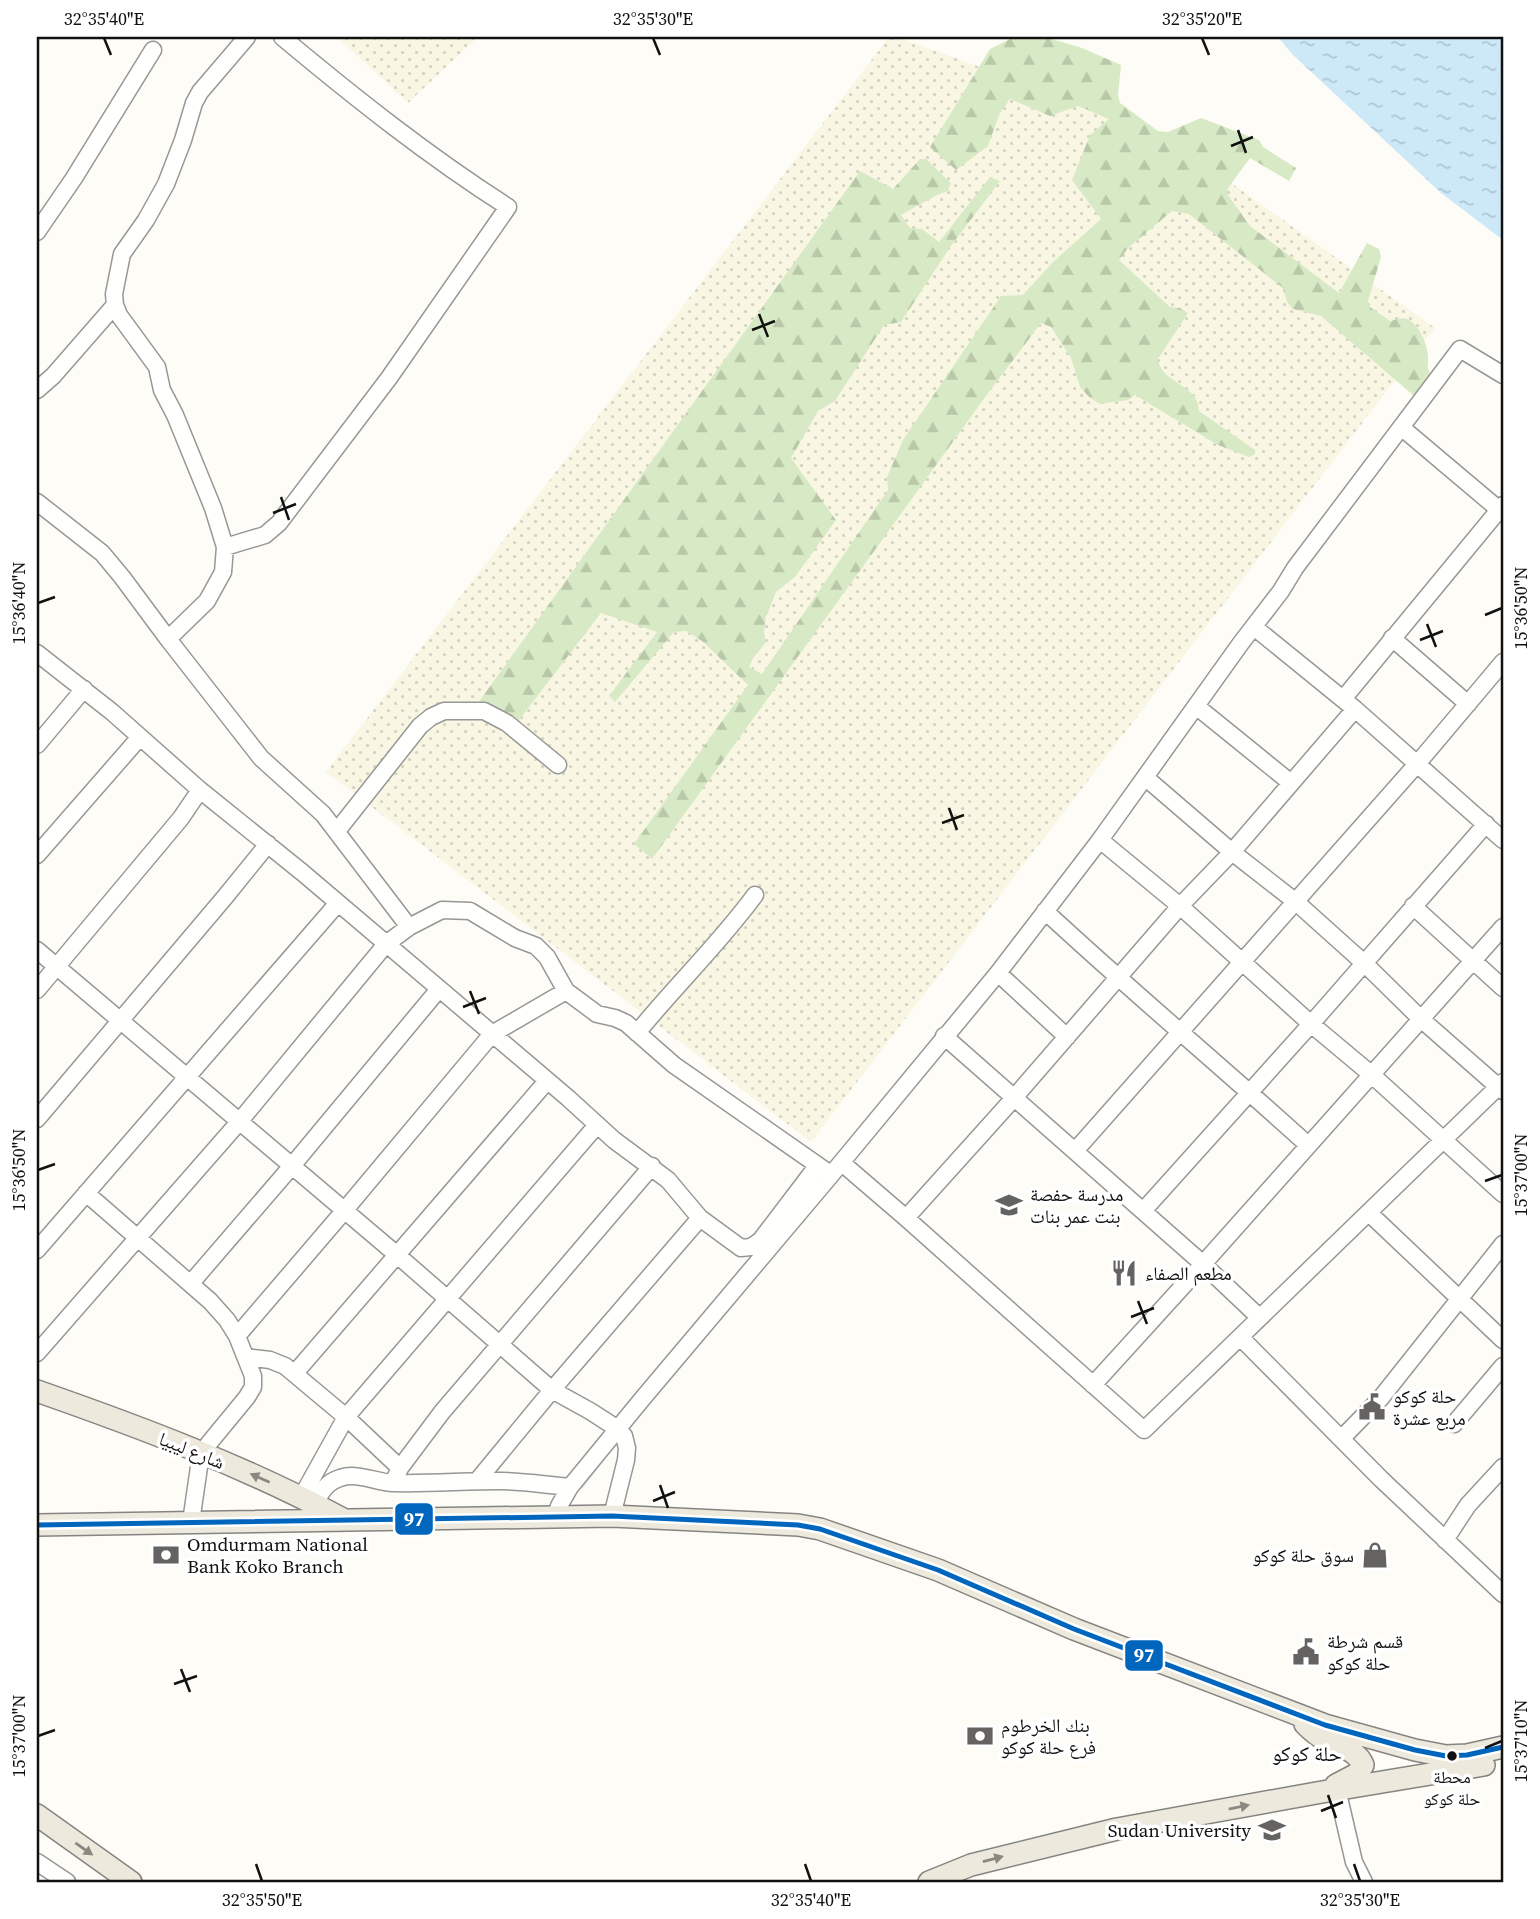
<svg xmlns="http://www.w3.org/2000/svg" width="1540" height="1919" viewBox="0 0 1540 1919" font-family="'Source Serif 4','Noto Naskh Arabic',serif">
	<defs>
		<pattern id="farmland-dots" width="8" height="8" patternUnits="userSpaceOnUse" patternTransform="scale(1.75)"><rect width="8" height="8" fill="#f9f7e4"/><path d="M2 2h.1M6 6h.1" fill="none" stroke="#d4d3c3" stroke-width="1.8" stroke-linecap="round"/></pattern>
		<pattern id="forest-firs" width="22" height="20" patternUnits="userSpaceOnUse" patternTransform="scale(1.75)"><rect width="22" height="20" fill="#d8eac5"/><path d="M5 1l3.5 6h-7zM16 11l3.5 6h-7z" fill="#b8c8a8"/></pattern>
		<pattern id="water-ripples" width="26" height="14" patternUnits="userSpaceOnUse" patternTransform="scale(1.75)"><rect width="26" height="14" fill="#cde8f7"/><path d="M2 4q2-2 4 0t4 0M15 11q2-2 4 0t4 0" fill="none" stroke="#afc6d3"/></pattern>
	</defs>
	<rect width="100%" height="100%" fill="#fdfcf7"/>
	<!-- farmland -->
	<path fill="url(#farmland-dots)" d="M 337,37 L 478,37 L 408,103 Z
		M 889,37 L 897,37 L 1158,131 L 1435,328 L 811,1142 L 326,772 Z"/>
	<!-- forest -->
	<path fill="url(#forest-firs)" d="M 1014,37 L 1045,37 L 1082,48 L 1121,65 L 1118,95 L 1120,103 L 1158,131 L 1168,132 L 1201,118 L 1259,140 L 1263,147 L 1296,168 L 1289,181 L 1250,158 L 1228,188 L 1228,195 L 1250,226 L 1339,293 L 1367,243 L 1379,249 L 1381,257 L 1368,301 L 1370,307 L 1390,321 C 1396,320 1401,317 1407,319 C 1419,324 1428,345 1428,357 C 1428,364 1426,366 1430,373 L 1414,396 L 1321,316 L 1293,309 L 1287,302 L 1283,288 L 1189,214 L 1172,211 L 1128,248 L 1119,260 L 1170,307 L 1180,308 L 1188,313 L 1158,359 C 1161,384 1199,384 1199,411 L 1255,450 L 1255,454 L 1249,457 L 1218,445 L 1135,395 L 1128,400 L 1100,404 L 1090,398 L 1080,387 L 1071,358 L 1051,327 L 1041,323 L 986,396 L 652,859 L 634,844 L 748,685 L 702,641 L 686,631 L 674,632 L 615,702 L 609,696 L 657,632 L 601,613 L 516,724 L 473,710 L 860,171 L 893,189 L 920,159 L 926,159 L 951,183 L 948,191 L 937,195 L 901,215 L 910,228 L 922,229 L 939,242 L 990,177 L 1000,181 L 951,246 L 901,322 L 884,325 L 835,401 L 818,411 L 791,458 L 836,520 L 795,577 L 776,592 L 766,617 L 764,631 L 766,642 L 753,658 L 749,667 L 762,674 L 888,490 L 887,477 L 903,440 L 1001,296 L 1023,295 L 1052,263 L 1101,219 L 1072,180 L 1090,135 L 1109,119 L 1078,106 L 1050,116 L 1010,99 L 999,115 L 988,146 L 956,170 L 930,147 L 990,49 Z"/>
	<!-- water -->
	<path fill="url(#water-ripples)" d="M 1278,37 L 1503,37 L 1503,240 L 1441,193 L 1292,54 Z"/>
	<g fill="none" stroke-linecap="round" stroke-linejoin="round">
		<!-- stream -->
		<path stroke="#cde8f7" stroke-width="3.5" d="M 577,1489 L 582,1486 L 599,1464"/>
		<!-- minor casing -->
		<g stroke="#979795" stroke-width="19">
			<path id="minor" d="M 37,232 L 74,178 L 153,50
				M 37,390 L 53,376 L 115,305
				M 1401,427 L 1503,513
				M 37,502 L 102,553 L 122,577 L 168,639 L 261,758 L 323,814 L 409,927
				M 225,547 L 265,535 L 279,523 L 389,378 L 508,207 C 428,156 354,97 282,37
				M 1254,627 L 1355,709 L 1503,840
				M 1392,638 L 1468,704
				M 168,639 L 207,601 L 223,572 L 225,547 L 213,508 L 175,415 L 162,390 L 157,367 L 119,315 L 115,305 L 114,294 L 122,254 L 146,220 L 166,184 L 183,140 L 194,103 L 200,92 L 247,37
				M 37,653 L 112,712 L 200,790 L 303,873 L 568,1098 L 614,1140 L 668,1180 L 700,1218 L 741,1248 L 751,1247 L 760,1241 L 817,1166
				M 1343,699 L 1503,505
				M 1196,706 L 1291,783
				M 37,745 L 84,689
				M 1146,778 L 1232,852 L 1296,902 L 1364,963 L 1421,1019 L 1503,1091
				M 337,831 L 420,726 L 431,717 L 444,711 L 484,711 L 507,723 L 558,765
				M 1100,840 L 1180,906 L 1311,1024 L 1372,1075 L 1503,1194
				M 37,855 L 140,737
				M 1413,906 L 1503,988
				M 1045,911 C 1131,991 1221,1066 1308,1145
				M 37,950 L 396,1254 L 552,1390 L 590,1411 L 618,1429 L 624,1436 L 627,1448 L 626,1460 L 612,1516
				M 998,973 L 1067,1037
				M 37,990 L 181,818 L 200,790
				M 637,1033 C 675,986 719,944 755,895
				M 944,1036 L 1203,1264 L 1259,1317
				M 37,1119 L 225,897 L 268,844
				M 1075,1151 L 1417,764 L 1503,662
				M 842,1163 L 906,1218 L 1144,1430 L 1503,1082
				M 86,1193 L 210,1301 L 227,1320 L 237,1336 L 253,1376 L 253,1387 L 247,1397 L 201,1453 L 191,1522
				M 1143,1211 L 1311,1024 L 1486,824
				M 1369,1213 L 1503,1340
				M 906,1218 L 1013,1099 L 1180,906 L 1232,852 L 1355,709
				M 37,1250 L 338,903
				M 191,1283 L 291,1167 L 439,989
				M 237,1336 L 344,1211 L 492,1034 L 566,991 L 597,1014 L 615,1018 L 626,1023 L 674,1065 L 826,1171
				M 1240,1337 L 1381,1479 L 1503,1594
				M 37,1353 L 239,1122 L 386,944 L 409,927 L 442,910 L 470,911 L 515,938 L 536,946 L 547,957 L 566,991
				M 246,1357 L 270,1360 L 285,1366 L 346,1417 L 400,1468
				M 295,1373 L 547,1081
				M 1093,1385 L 1203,1264 L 1503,927
				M 1454,1424 L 1503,1366
				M 1342,1438 L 1380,1399 L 1503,1244
				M 477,1481 L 552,1390 L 700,1218
				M 393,1483 L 400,1468 L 442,1412 L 652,1166
				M 301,1498 L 346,1417 L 597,1125
				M 316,1504 C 320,1492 327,1482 340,1478 C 357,1472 376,1482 393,1483 C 429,1484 464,1481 500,1481 C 523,1481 546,1485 570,1487
				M 556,1517 L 559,1506 L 570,1487 L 643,1398 L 831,1175 L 998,973 L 1100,840 L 1241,643 L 1281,591 L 1295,568 L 1460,349 L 1503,375
				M 1445,1540 L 1468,1505 L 1503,1467
				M 1337,1789 L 1354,1862 L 1364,1882
				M 37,1862 L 67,1882"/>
		</g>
		<!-- major casing -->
		<g stroke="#858482" stroke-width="24">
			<path id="major" d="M 37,1391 C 140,1427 244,1466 341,1518
				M 37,1525 L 612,1516 L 798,1525 L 820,1529 L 938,1570 L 1074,1629 L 1325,1725 L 1415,1750 L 1446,1756 L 1467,1755 L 1503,1747
				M 1305,1724 C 1311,1730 1316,1735 1324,1739 C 1338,1747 1357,1749 1363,1765 L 1357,1774 L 1336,1785
				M 37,1815 L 131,1882
				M 929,1882 L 971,1865 L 1117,1829 L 1322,1792 L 1484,1765"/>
		</g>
		<!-- minor -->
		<use href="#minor" stroke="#fffffe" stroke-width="16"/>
		<!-- major -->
		<use href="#major" stroke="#ede9dc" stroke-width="21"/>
		<!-- bus-1 casing -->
		<g stroke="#fff" stroke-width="10">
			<path id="bus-1" d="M 37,1525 L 612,1516 L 798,1525 L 820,1529 L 938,1570 L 1074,1629 L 1325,1725 L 1415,1750 L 1446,1756 L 1467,1755 L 1503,1747"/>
		</g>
		<!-- bus-1 -->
		<use href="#bus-1" stroke="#0065bd" stroke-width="5"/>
	</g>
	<!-- one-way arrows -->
	<defs><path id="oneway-solid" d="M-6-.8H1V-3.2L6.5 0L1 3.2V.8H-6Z" transform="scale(1.75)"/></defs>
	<g fill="#8a8881">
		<use href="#oneway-solid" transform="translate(260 1478) rotate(-156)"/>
		<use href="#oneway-solid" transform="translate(1239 1807) rotate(-11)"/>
		<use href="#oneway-solid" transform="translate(84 1849) rotate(35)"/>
		<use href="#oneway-solid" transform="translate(993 1859) rotate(-15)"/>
	</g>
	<!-- ticks -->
	<path fill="none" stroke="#111" stroke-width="2.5" d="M 104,38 L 111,55M 653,38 L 660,55M 1202,38 L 1209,55M 1238,130 L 1246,153M 1231,146 L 1253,137M 759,314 L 768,337M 752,330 L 775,321M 281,497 L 289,520M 273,513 L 296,504M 38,603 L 55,597M 1485,615 L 1502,608M 1427,624 L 1436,647M 1420,640 L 1443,631M 949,808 L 957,830M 942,823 L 964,815M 470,991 L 479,1014M 463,1007 L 486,998M 38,1170 L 55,1164M 1485,1181 L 1502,1175M 1138,1301 L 1147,1324M 1131,1317 L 1154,1308M 660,1485 L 668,1508M 653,1501 L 675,1492M 181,1669 L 190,1692M 174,1684 L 197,1676M 38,1736 L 55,1730M 1485,1748 L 1502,1741M 1328,1795 L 1336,1818M 1321,1811 L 1343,1802M 256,1864 L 262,1881M 805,1864 L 811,1881M 1354,1864 L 1360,1881"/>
	<!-- icons -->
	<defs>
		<g id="school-bare" transform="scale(2.1)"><path d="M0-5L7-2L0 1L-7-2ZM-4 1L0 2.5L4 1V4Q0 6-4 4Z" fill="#646362" stroke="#fff" stroke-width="2.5" paint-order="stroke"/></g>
		<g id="restaurant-bare" transform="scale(2.1)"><path d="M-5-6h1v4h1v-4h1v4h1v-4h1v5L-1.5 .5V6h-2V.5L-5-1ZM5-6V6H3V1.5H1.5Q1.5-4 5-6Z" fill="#646362" stroke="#fff" stroke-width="2.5" paint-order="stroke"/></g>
		<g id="civic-bare" transform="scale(2.1)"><path d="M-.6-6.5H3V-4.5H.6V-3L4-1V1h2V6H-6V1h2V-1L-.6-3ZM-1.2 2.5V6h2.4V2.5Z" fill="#646362" stroke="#fff" stroke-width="2.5" paint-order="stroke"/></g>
		<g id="bank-bare" transform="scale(2.1)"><path d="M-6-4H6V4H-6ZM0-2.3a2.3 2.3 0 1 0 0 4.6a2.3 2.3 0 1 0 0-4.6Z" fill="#646362" stroke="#fff" stroke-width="2.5" paint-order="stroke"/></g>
		<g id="shop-bare" transform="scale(2.1)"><path d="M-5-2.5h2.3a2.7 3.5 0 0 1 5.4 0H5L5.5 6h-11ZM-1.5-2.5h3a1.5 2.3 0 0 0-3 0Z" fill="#646362" stroke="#fff" stroke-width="2.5" paint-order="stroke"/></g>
		<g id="university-bare" transform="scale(2.1)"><path d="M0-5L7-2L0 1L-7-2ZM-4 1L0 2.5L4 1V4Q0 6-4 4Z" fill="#646362" stroke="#fff" stroke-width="2.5" paint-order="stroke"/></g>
	</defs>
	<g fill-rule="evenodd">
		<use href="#school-bare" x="1009" y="1205"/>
		<use href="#restaurant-bare" x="1124" y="1273"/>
		<use href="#civic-bare" x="1372" y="1407"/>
		<use href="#bank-bare" x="166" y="1555"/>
		<use href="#shop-bare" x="1375" y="1555"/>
		<use href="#civic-bare" x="1306" y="1652"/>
		<use href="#bank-bare" x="980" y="1736"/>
		<use href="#university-bare" x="1272" y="1830"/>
	</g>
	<!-- markers -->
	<circle fill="#111" stroke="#fff" stroke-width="2.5" cx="1452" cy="1756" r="6"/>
	<g text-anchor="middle" stroke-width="7" stroke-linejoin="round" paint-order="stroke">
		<!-- bus labels -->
		<g font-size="17" fill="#111" stroke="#fff">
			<text x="1452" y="1783">محطة<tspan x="1452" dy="22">حلة كوكو</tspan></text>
		</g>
		<!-- poi labels -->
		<g font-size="19" fill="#111" stroke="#fff" text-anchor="start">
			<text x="1030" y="1201">مدرسة حفصة<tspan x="1030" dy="22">بنت عمر بنات</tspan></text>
			<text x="1145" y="1280">مطعم الصفاء</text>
			<text x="1393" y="1403">حلة كوكو<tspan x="1393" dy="22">مربع عشرة</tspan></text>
			<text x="187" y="1551">Omdurmam National<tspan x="187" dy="22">Bank Koko Branch</tspan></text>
			<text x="1354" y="1562" text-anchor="end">سوق حلة كوكو</text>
			<text x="1327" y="1648">قسم شرطة<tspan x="1327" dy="22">حلة كوكو</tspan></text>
			<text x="1001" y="1732">بنك الخرطوم<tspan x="1001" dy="22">فرع حلة كوكو</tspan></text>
			<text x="1251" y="1837" text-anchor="end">Sudan University</text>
		</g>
		<!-- street labels -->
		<g font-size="19" fill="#111" stroke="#fff">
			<text transform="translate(192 1450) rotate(22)" y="7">شارع ليبيا</text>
		</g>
		<!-- neighbourhood labels -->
		<g font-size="21" fill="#111" stroke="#fff">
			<text x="1307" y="1761">حلة كوكو</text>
		</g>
	</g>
	<g stroke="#fff" stroke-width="2.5">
		<rect x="394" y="1502" width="40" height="34" rx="7" fill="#0065bd"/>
		<rect x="1124" y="1639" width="40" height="33" rx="7" fill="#0065bd"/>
	</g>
	<g font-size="19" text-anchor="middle" font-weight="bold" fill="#fff">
		<text x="414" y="1526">97</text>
		<text x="1144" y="1662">97</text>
	</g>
	<!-- border -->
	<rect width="1540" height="1919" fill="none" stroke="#ffffff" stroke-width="77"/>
	<rect x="38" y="38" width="1464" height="1843" fill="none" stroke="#111" stroke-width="2.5"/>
	<g font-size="18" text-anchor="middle" fill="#111">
		<text x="104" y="25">32°35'40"E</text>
		<text x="653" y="25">32°35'30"E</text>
		<text x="1202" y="25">32°35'20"E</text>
		<text transform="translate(19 603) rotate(-90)" y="6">15°36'40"N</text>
		<text transform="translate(1521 608) rotate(-90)" y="6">15°36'50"N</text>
		<text transform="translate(19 1170) rotate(-90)" y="6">15°36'50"N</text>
		<text transform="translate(1521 1175) rotate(-90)" y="6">15°37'00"N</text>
		<text transform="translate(19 1736) rotate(-90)" y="6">15°37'00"N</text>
		<text transform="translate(1521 1741) rotate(-90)" y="6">15°37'10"N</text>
		<text x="262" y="1906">32°35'50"E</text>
		<text x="811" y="1906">32°35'40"E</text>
		<text x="1360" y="1906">32°35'30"E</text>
	</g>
</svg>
